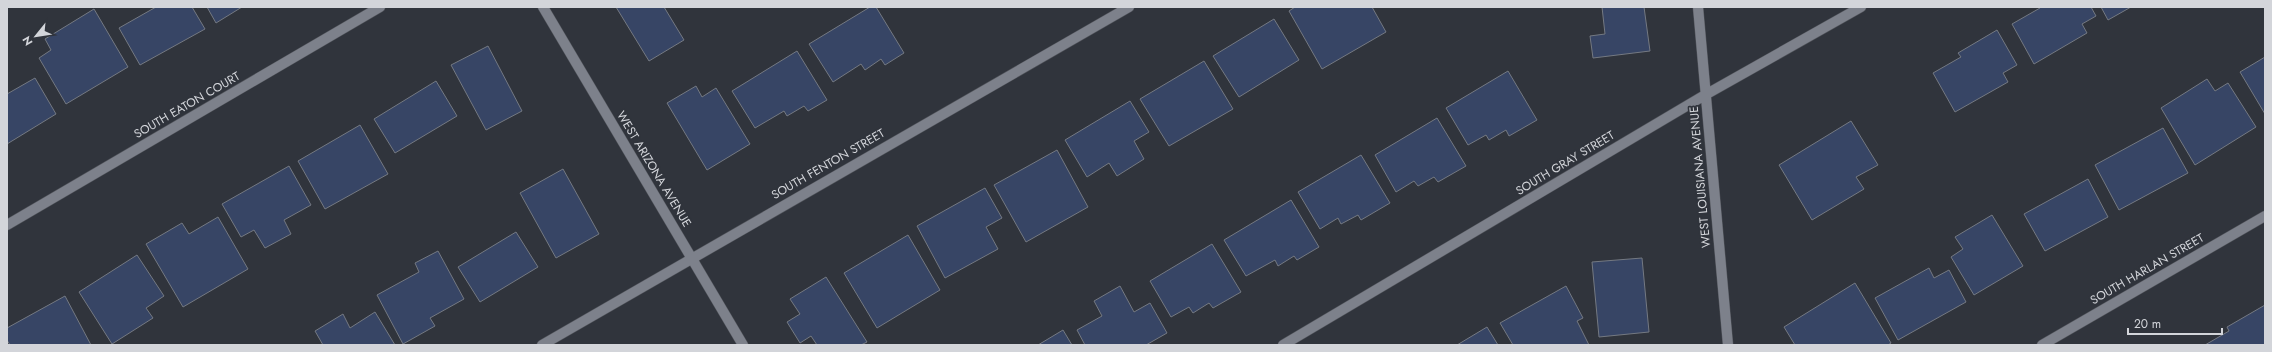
<svg xmlns="http://www.w3.org/2000/svg" width="2272" height="352" viewBox="0 0 2272 352" font-family="Jost,sans-serif">
	<rect width="100%" height="100%" fill="#30343c"/>
	<!-- building -->
	<path fill="#374565" stroke="#747982" d="M 156,7 L 192,7 L 205,29 L 140,65 L 119,28 Z
		M 207,7 L 242,7 L 216,23 Z
		M 616,7 L 664,7 L 684,40 L 649,61 Z
		M 870,7 L 876,7 L 904,53 L 885,65 L 881,59 L 865,70 L 861,64 L 833,82 L 809,44 Z
		M 1295,7 L 1372,7 L 1386,32 L 1322,69 L 1289,11 Z
		M 1602,7 L 1644,7 L 1650,51 L 1593,58 L 1590,36 L 1605,34 Z
		M 2039,7 L 2091,7 L 2096,16 L 2082,24 L 2087,33 L 2034,64 L 2012,24 L 2040,8 Z
		M 2101,7 L 2131,7 L 2108,20 Z
		M 94,9 L 128,67 L 66,104 L 39,58 L 51,50 L 45,39 Z
		M 1274,19 L 1299,60 L 1239,97 L 1213,56 Z
		M 1997,30 L 2017,65 L 2003,73 L 2008,82 L 1955,112 L 1933,73 L 1961,57 L 1958,53 Z
		M 488,46 L 522,111 L 486,130 L 451,65 Z
		M 797,51 L 827,100 L 808,111 L 804,106 L 787,116 L 784,111 L 755,128 L 732,91 Z
		M 2265,57 L 2265,114 L 2240,72 Z
		M 1204,61 L 1233,109 L 1169,146 L 1140,99 Z
		M 1508,71 L 1537,120 L 1509,136 L 1506,130 L 1489,140 L 1486,135 L 1468,145 L 1446,108 Z
		M 35,78 L 56,114 L 7,144 L 7,94 Z
		M 2207,79 L 2215,91 L 2228,83 L 2256,127 L 2195,165 L 2161,108 Z
		M 436,81 L 457,116 L 395,153 L 374,119 Z
		M 696,86 L 702,97 L 716,88 L 750,144 L 707,170 L 667,103 Z
		M 1130,101 L 1149,132 L 1134,141 L 1144,159 L 1117,176 L 1109,163 L 1087,177 L 1065,140 Z
		M 1437,118 L 1466,166 L 1438,182 L 1434,177 L 1418,186 L 1414,181 L 1396,192 L 1375,155 Z
		M 1851,121 L 1878,165 L 1856,177 L 1864,189 L 1812,220 L 1779,165 Z
		M 360,125 L 388,174 L 325,209 L 298,161 Z
		M 2163,128 L 2188,173 L 2119,210 L 2095,165 Z
		M 1057,150 L 1088,207 L 1026,242 L 994,185 Z
		M 1361,155 L 1390,203 L 1361,220 L 1358,215 L 1341,224 L 1338,218 L 1320,229 L 1298,192 Z
		M 289,166 L 311,205 L 284,220 L 291,234 L 265,248 L 254,230 L 241,237 L 222,204 Z
		M 563,169 L 599,234 L 556,258 L 520,193 Z
		M 2088,179 L 2108,217 L 2045,251 L 2024,214 Z
		M 985,188 L 1002,218 L 986,227 L 998,249 L 945,278 L 917,226 Z
		M 1291,200 L 1319,247 L 1297,260 L 1294,256 L 1278,266 L 1275,260 L 1246,276 L 1224,240 Z
		M 1992,215 L 2023,266 L 1974,295 L 1951,257 L 1963,249 L 1955,237 Z
		M 218,217 L 248,269 L 183,307 L 146,244 L 182,223 L 189,234 Z
		M 516,232 L 538,267 L 480,302 L 458,267 Z
		M 908,235 L 940,290 L 877,328 L 844,273 Z
		M 1212,244 L 1241,292 L 1213,308 L 1209,303 L 1193,313 L 1189,307 L 1171,317 L 1150,281 Z
		M 438,251 L 464,299 L 430,318 L 435,326 L 403,344 L 377,295 L 419,272 L 415,263 Z
		M 137,255 L 164,296 L 146,308 L 153,318 L 112,344 L 79,292 Z
		M 1642,258 L 1649,332 L 1599,337 L 1592,262 Z
		M 1929,268 L 1934,278 L 1949,270 L 1966,302 L 1898,340 L 1875,298 Z
		M 826,277 L 867,342 L 861,345 L 817,345 L 811,336 L 800,343 L 787,322 L 800,314 L 790,299 Z
		M 1855,283 L 1891,343 L 1888,345 L 1795,345 L 1784,327 Z
		M 1120,286 L 1134,312 L 1150,303 L 1167,333 L 1146,345 L 1085,345 L 1077,330 L 1102,316 L 1094,301 Z
		M 1566,286 L 1583,318 L 1577,321 L 1589,345 L 1513,345 L 1500,323 Z
		M 65,296 L 91,345 L 10,345 L 7,340 L 7,328 Z
		M 2265,305 L 2265,345 L 2205,345 L 2229,331 L 2227,327 Z
		M 375,312 L 395,345 L 323,345 L 315,331 L 343,314 L 350,328 Z
		M 1487,327 L 1498,345 L 1457,345 Z
		M 1063,330 L 1072,345 L 1038,345 Z"/>
	<g fill="none" stroke-linecap="round" stroke-linejoin="round">
		<!-- minor casing -->
		<g stroke="#50535a" stroke-width="11">
			<path id="minor" d="M 543,7 L 743,345
				M 1698,7 L 1728,345
				M 7,225 L 380,7
				M 542,345 L 1129,7
				M 1283,345 L 1705,95 L 1861,7
				M 2042,345 L 2265,216"/>
		</g>
		<!-- minor -->
		<use href="#minor" stroke="#7d818b" stroke-width="10"/>
	</g>
	<g text-anchor="middle" stroke-width="3.5" stroke-linejoin="round" paint-order="stroke">
		<!-- street labels -->
		<g font-size="12" fill="#d3d5da" stroke="#30343c">
			<text transform="translate(187 105) rotate(-30)" y="4">SOUTH EATON COURT</text>
			<text transform="translate(1565 163) rotate(-31)" y="4">SOUTH GRAY STREET</text>
			<text transform="translate(828 164) rotate(-30)" y="4">SOUTH FENTON STREET</text>
			<text transform="translate(654 169) rotate(59)" y="4">WEST ARIZONA AVENUE</text>
			<text transform="translate(1700 177) rotate(-95)" y="4">WEST LOUISIANA AVENUE</text>
			<text transform="translate(2147 269) rotate(-30)" y="4">SOUTH HARLAN STREET</text>
		</g>
	</g>
	<!-- border -->
	<rect width="2272" height="352" fill="none" stroke="#d3d5da" stroke-width="16"/>
	<!-- north arrow -->
	<g transform="translate(36 36) rotate(240)" stroke="#30343c" stroke-width="3" paint-order="stroke">
	<path d="M0-3L7 15L0 10L-7 15Z" fill="#d3d5da"/>
	<text y="-6" font-size="11" font-weight="bold" text-anchor="middle" fill="#d3d5da">N</text>
	</g>
	<!-- scale -->
	<path d="M2128 328v6h94v-6" fill="none" stroke="#d3d5da" stroke-width="2"/>
	<text x="2134" y="328" font-size="12" fill="#d3d5da" stroke="#30343c" stroke-width="3" paint-order="stroke">20 m</text>
</svg>
